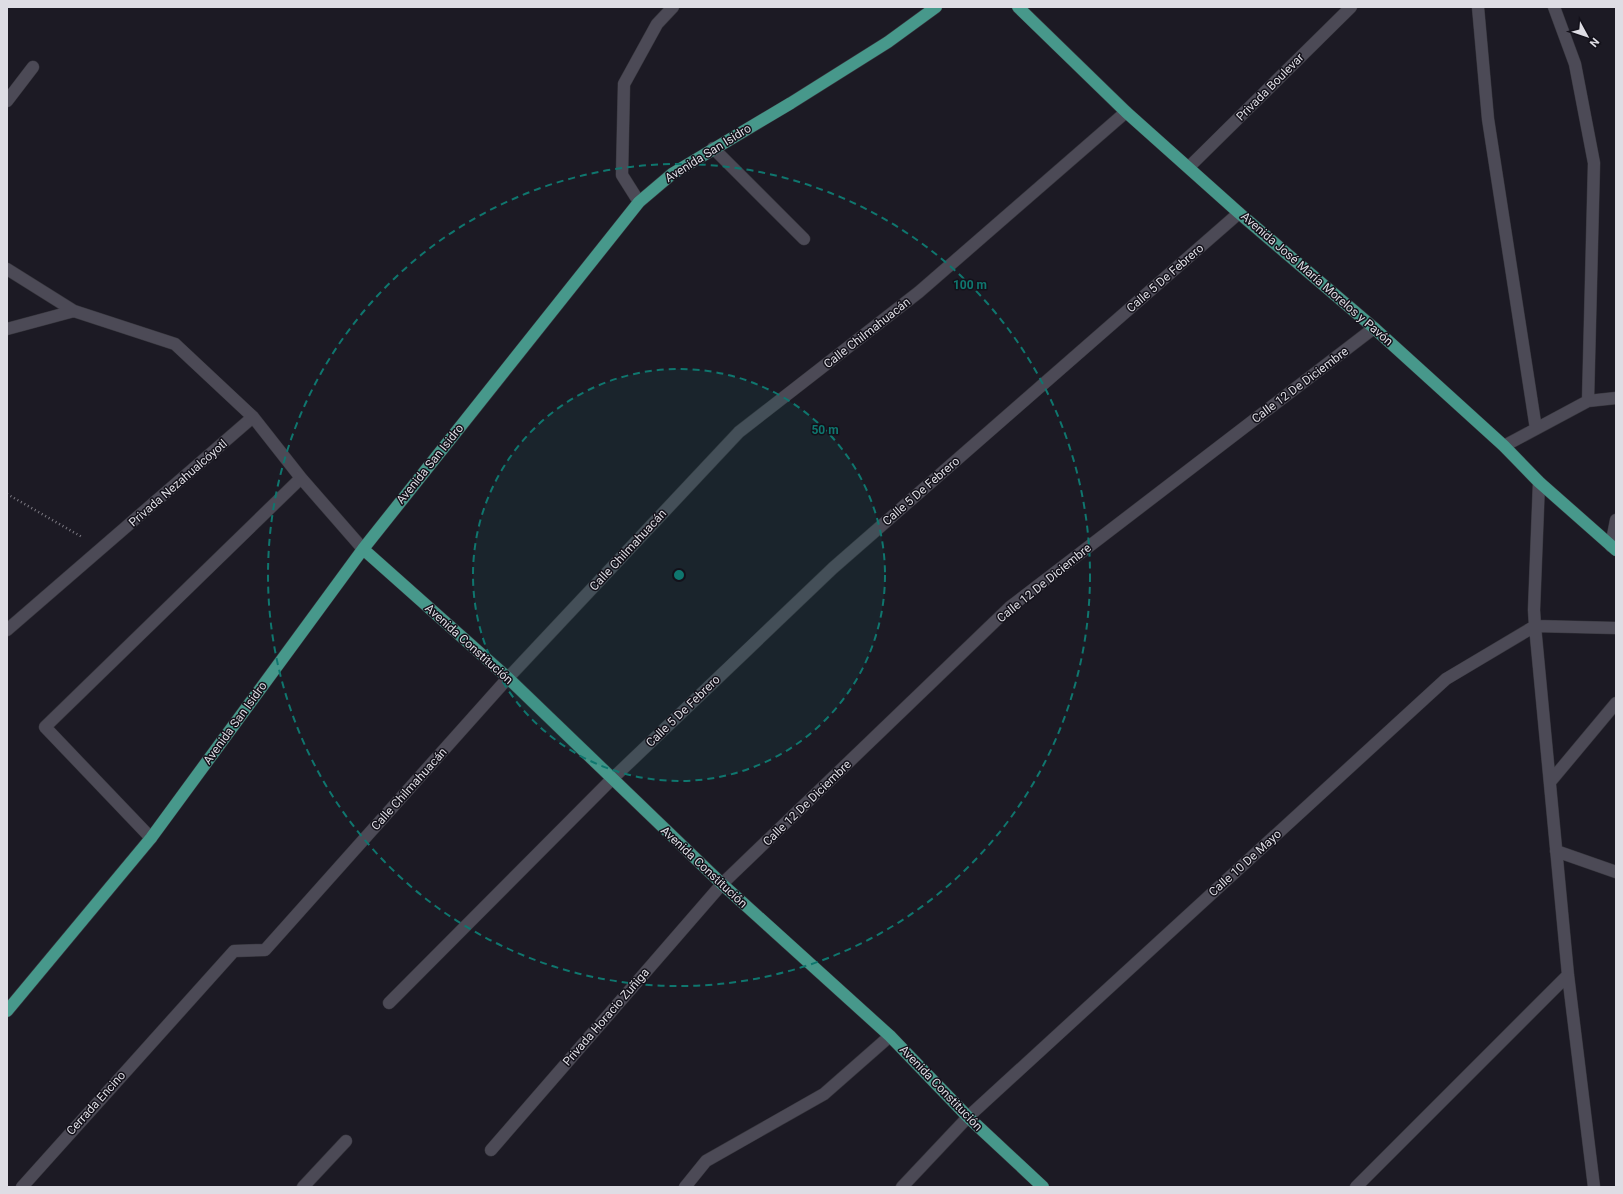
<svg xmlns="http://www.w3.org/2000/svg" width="1623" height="1194" viewBox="0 0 1623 1194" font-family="Roboto,sans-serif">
	<rect width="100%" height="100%" fill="#1c1a24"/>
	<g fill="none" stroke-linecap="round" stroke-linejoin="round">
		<!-- minor casing -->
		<g stroke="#36353c" stroke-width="13">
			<path id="minor" d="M 1478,7 L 1488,119 L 1536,429
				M 7,101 L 33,67
				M 713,148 L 804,239
				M 1189,167 L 1351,7
				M 639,202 L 622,175 L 624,84 L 657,24 L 673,7
				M 7,269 L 74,311 L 175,344 L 253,417 L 301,478 L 363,549
				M 7,329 L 74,311
				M 1588,401 L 1616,398
				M 1504,446 L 1588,401 L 1594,163 L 1575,64 L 1554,7
				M 1539,482 L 1534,610 L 1535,626 L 1568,975 L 1594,1187
				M 1611,546 L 1616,520
				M 7,630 L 253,417
				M 1550,782 L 1616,703
				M 151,838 L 45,727 L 301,478
				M 1556,851 L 1616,872
				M 389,1003 L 611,780 L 833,568 L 1239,213
				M 491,1150 L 722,884 L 1010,607 L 1374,328
				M 22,1187 L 234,951 L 265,950 L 508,678 L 739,432 L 919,292 L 1126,112
				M 303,1187 L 346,1141
				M 685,1187 L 706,1161 L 824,1094 L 890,1036
				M 902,1187 L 968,1117 L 1446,679 L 1535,626 L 1616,628
				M 1356,1187 L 1568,975"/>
		</g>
		<!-- major casing -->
		<g stroke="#36353c" stroke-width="13">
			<path id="major" d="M 1018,7 L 1126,112 L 1239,213 L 1374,328 L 1504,446 L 1539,482 L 1616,550
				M 363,549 L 508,678 L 722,884 L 890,1036 L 968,1117 L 1043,1187
				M 7,1011 L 151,838 L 363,549 L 639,202 L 672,174 L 791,103 L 888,42 L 936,7"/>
		</g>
		<!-- path -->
		<path stroke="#7b7982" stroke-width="2.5" stroke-dasharray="1 3" stroke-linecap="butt" d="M 7,494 L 82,537"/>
		<!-- minor -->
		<use href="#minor" stroke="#4c4a56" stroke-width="12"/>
		<!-- major -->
		<use href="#major" stroke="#47988b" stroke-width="12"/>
	</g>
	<!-- distance rings -->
	<circle cx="679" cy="575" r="206" fill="#0f766e" fill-opacity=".12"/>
	<g fill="none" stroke="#0f766e" stroke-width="2" stroke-dasharray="7 5">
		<circle cx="679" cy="575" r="206"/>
		<circle cx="679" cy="575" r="411"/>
	</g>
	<g text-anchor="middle" stroke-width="3" stroke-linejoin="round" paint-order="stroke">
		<!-- street labels -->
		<g font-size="12" fill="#dedde4" stroke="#13111a">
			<text transform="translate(1270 87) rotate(-45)" y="4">Privada Boulevar</text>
			<text transform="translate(708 153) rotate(-32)" y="4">Avenida San Isidro</text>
			<text transform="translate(1165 278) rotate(-41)" y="4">Calle 5 De Febrero</text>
			<text transform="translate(1317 279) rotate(41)" y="4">Avenida José María Morelos y Pavón</text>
			<text transform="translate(867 333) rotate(-38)" y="4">Calle Chilmahuacán</text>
			<text transform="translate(1300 385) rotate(-37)" y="4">Calle 12 De Diciembre</text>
			<text transform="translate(430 464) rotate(-51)" y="4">Avenida San Isidro</text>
			<text transform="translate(178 483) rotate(-41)" y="4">Privada Nezahualcóyotl</text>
			<text transform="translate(921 491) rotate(-41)" y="4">Calle 5 De Febrero</text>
			<text transform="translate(628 550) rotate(-47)" y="4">Calle Chilmahuacán</text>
			<text transform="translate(1044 583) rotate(-39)" y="4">Calle 12 De Diciembre</text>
			<text transform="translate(469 644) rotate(42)" y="4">Avenida Constitución</text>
			<text transform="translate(683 711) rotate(-44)" y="4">Calle 5 De Febrero</text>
			<text transform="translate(235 723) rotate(-54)" y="4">Avenida San Isidro</text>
			<text transform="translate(409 789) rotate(-48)" y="4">Calle Chilmahuacán</text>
			<text transform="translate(807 803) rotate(-44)" y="4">Calle 12 De Diciembre</text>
			<text transform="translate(1245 863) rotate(-42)" y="4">Calle 10 De Mayo</text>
			<text transform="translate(704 867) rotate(43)" y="4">Avenida Constitución</text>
			<text transform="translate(606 1017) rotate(-49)" y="4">Privada Horacio Zuñiga</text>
			<text transform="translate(941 1088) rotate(46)" y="4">Avenida Constitución</text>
			<text transform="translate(96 1103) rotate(-48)" y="4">Cerrada Encino</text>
		</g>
	</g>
	<circle cx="679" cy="575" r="6" fill="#0f766e" stroke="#13111a" stroke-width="2"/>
	<g font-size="12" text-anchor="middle" font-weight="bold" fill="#0f766e" stroke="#13111a" stroke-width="3" stroke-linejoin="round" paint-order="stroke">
		<text x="970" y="289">100 m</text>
		<text x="825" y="434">50 m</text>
	</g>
	<!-- border -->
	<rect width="1623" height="1194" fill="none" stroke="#dedde4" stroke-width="16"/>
	<!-- north arrow -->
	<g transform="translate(1587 36) rotate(130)" stroke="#13111a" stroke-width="3" paint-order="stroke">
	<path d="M0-3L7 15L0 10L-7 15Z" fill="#dedde4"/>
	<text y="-6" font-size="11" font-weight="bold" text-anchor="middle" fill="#dedde4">N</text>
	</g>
</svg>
